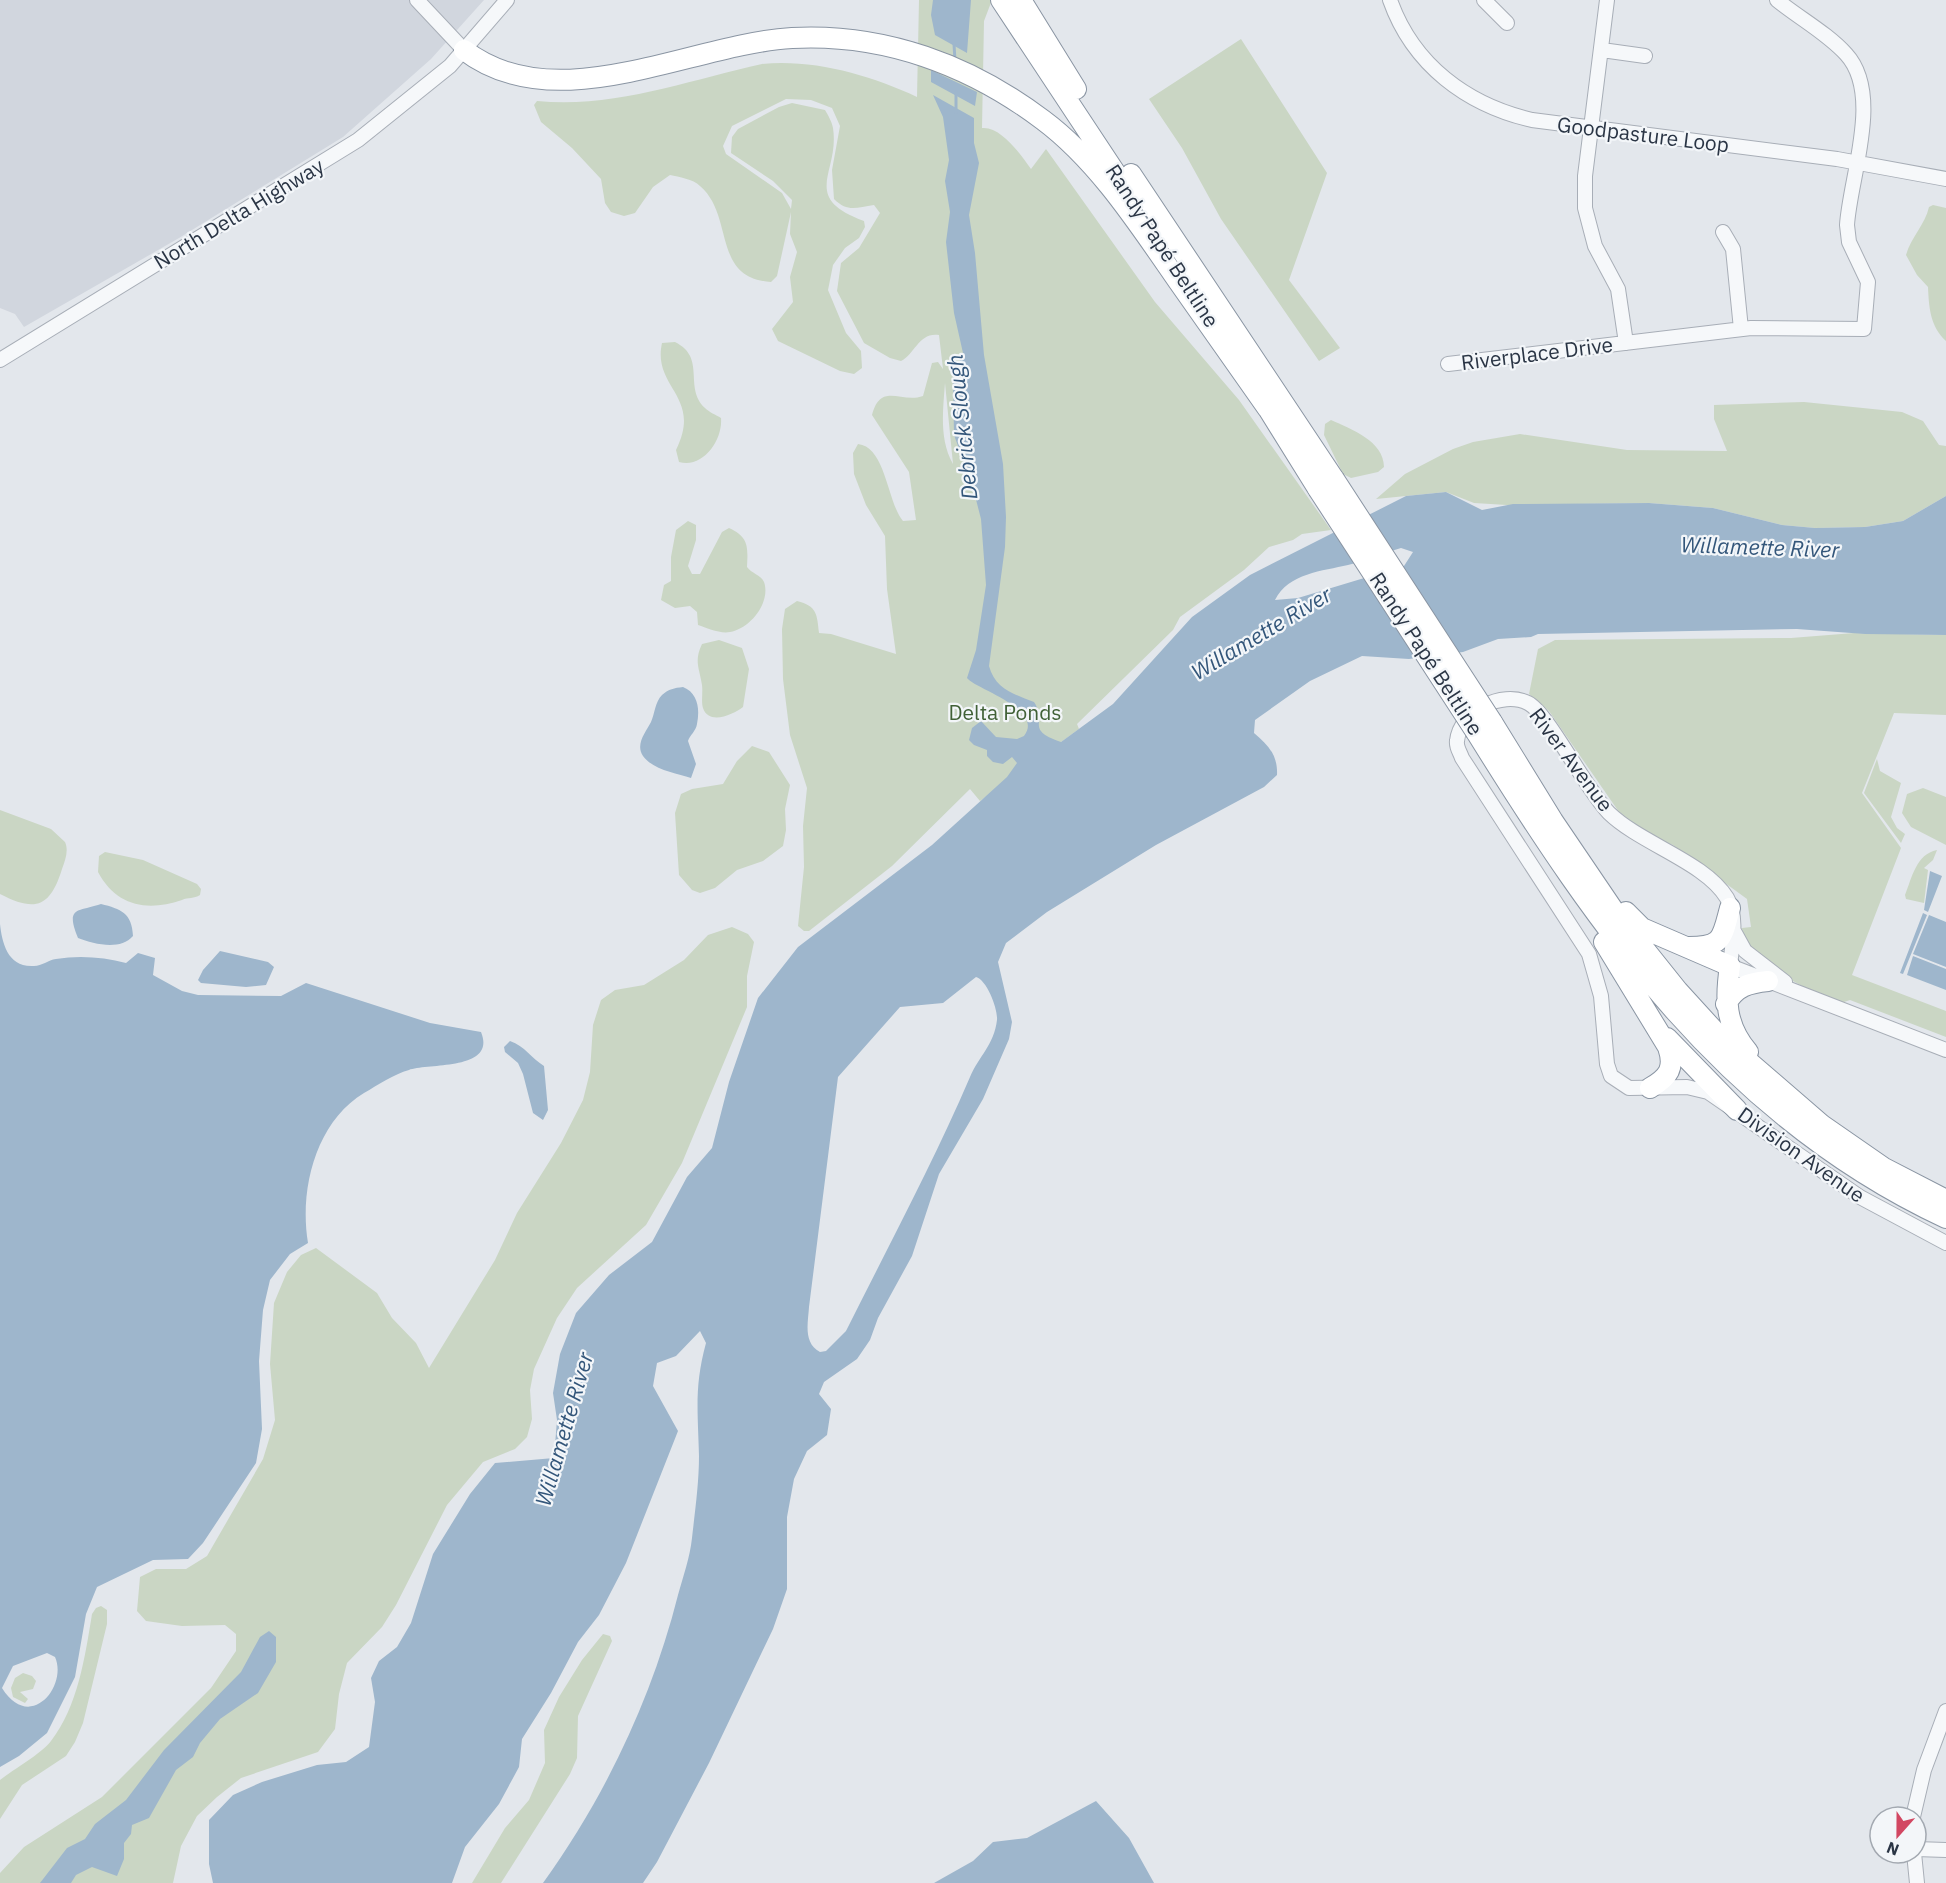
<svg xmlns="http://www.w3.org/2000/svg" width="1946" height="1883" viewBox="0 0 1946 1883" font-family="'IBM Plex Sans',sans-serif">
	<rect width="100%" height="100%" fill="#e3e7ec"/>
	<!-- built -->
	<path fill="#d1d6de" d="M 0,0 L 484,0 L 431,59 L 343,137 L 179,238 L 24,327 L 15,314 L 0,308 Z"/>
	<!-- green -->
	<path fill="#cad6c4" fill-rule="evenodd" d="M 919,0 L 992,0 L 984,21 L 982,128 C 1001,126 1021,155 1031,169 L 1046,149 L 1155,302 L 1239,400 L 1331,530 L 1302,534 L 1293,540 L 1269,547 L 1244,570 L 1180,617 L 1173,630 L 1077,724 L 1079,729 L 980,801 L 970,789 L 892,866 L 809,931 L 804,931 L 798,926 L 804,867 L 803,826 L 807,788 L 790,735 L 783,679 L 782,629 L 785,609 L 797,601 C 817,606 817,614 819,633 L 831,634 L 896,654 L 887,589 L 885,536 L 866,505 L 854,474 L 853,453 L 858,444 C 886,447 887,502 903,521 L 916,520 L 909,472 L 872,415 C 881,381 901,404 923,396 L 932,363 L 938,362 L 943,369 L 939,335 C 919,332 915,354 901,361 L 890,358 L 864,343 L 837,291 L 841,263 L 859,248 L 880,213 L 874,205 C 857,207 848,213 834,199 L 832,170 L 840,126 L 832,108 L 811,100 L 786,99 L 732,126 L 723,146 L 726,154 L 782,193 L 791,209 L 792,200 L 773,181 L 731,153 L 732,137 L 738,129 L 779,107 L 792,103 L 825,110 C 828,115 832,122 833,128 C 840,173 799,197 864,221 L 865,227 L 859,238 L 845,248 L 833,265 L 828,290 L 846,333 L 861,351 L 862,368 L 854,374 L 840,371 L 778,341 L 772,329 L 793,302 L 790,277 L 797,252 L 790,234 L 791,212 L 777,276 L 771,282 C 711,278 735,216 700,186 C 693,179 679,177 670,175 L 653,187 L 635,213 L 624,216 L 611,212 L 605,203 L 601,179 L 572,148 L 541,122 L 534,105 L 537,101 C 613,109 689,80 762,64 C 814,59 870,75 917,97 ZM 945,383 L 953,464 C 939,439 943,411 945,383 Z
		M 1241,39 L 1327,173 L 1289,280 L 1340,348 L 1319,361 L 1221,219 L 1182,148 L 1149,99 Z
		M 1933,205 L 1946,208 L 1946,341 C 1930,326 1929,308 1928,287 L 1917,275 L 1906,255 C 1911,237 1925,225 1929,207 Z
		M 675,342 C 707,358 683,387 705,408 C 709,412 716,415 721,418 C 723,440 703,469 679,462 L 676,450 C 703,396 652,388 662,343 Z
		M 1804,402 L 1902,412 L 1923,421 L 1939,445 L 1946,446 L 1946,496 L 1903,521 L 1865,527 L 1815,528 L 1782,525 L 1713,508 L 1649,503 L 1507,505 L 1474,503 L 1446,492 L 1376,499 L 1405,474 L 1453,449 L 1473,442 L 1520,434 L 1627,450 L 1727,451 L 1714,419 L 1714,405 Z
		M 1331,420 C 1351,429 1384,441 1384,467 L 1378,472 L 1351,478 L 1343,474 L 1324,435 L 1325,424 Z
		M 688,521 L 696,525 L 696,540 L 688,566 L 692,574 L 700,574 L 722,532 L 729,528 C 749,537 748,547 747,567 C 751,573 761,575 764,582 C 771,602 751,628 730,632 C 720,634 707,628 698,625 L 697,612 L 690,606 L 675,608 L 661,600 L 664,585 L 671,581 L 671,557 L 676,530 Z
		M 1854,633 L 1946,635 L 1946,715 L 1894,713 L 1862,793 L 1901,848 L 1852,975 L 1946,1011 L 1946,1037 L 1850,1000 L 1841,1003 C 1812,992 1745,963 1742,928 L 1751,927 L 1747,899 L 1673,845 L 1650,835 L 1619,812 L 1549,711 L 1529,694 L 1538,649 L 1555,640 L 1791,638 Z
		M 719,640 L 742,648 L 749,669 L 743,707 C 734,714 709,726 703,708 C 701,702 703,692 702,685 C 699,667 694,661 702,644 Z
		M 752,746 L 769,752 L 790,785 L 785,809 L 786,830 L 783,846 L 763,861 L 737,870 L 715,888 L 700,893 L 692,890 L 679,875 L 675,813 L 681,794 L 692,789 L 723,784 L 737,761 Z
		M 1877,759 L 1880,771 L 1901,783 L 1891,817 L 1897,828 L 1905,834 L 1901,843 L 1864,793 Z
		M 1923,788 L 1946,797 L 1946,845 L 1911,827 L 1902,813 L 1907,794 Z
		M 0,810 L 51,829 L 65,842 C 69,851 65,860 62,869 C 50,908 35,912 0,894 Z
		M 1937,850 L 1933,860 L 1924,868 L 1928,870 L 1924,903 L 1906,899 L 1905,895 C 1912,878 1916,854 1937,850 Z
		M 105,852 L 143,860 L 197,884 L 201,889 L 200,895 C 194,899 188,897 182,900 C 147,912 116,906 98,872 L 99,856 Z
		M 732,927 L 748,934 L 754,942 L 747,976 L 747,1007 L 682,1163 L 646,1225 L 577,1288 L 557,1318 L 534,1369 L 530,1390 L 532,1419 L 527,1437 L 515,1449 L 483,1462 L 447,1505 L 396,1605 L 382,1627 L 347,1663 L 339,1694 L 335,1729 L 318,1752 L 241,1778 L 217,1797 L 197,1816 L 181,1846 L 173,1883 L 0,1883 L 0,1873 L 24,1847 L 102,1797 L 211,1688 L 236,1651 L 236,1634 L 225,1625 L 182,1626 L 146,1621 L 137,1611 L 140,1577 L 156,1569 L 186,1569 L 207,1556 L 263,1459 L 275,1420 L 270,1364 L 274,1303 L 287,1272 L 301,1255 L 316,1248 L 377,1293 L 392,1318 L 416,1343 L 429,1368 L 495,1260 L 517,1213 L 561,1143 L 583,1100 L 590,1072 L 593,1025 L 601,1000 L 615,990 L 644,985 L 684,960 L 708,935 Z
		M 101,1606 L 107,1610 L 107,1624 L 83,1723 L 75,1742 L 66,1756 L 22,1785 L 0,1819 L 0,1780 C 14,1769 41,1754 51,1741 C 78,1706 85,1657 92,1614 L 96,1608 Z
		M 603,1634 L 610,1636 L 612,1641 L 578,1716 L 577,1758 L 570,1774 L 501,1883 L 472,1883 L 505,1828 L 529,1800 L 545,1763 L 544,1730 L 559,1697 L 582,1660 Z
		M 23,1673 L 32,1676 L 36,1681 L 33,1689 L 20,1692 L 28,1699 L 25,1703 L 13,1697 L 11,1688 L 15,1678 Z"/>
	<!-- water -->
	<path fill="#9eb6cc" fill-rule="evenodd" d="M 933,0 L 971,0 L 967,53 L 935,35 L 931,15 Z
		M 931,70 L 977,92 L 975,106 L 931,82 Z
		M 933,95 L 974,118 L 974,143 L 979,163 L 969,215 L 975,253 L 984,355 L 1003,464 L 1006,517 L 1005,547 L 989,666 C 995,689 1014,694 1034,702 C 1048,723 1024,729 1061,742 L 1113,704 L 1192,617 L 1250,575 L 1406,496 L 1446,492 L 1482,510 L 1513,504 L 1649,503 L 1713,508 L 1782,525 L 1815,528 L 1865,527 L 1903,521 L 1946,496 L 1946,635 L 1865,634 L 1797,629 L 1538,634 L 1531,637 L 1498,639 L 1463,652 L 1409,659 L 1362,656 L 1310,681 L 1255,720 L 1254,733 C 1268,745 1278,755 1277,775 L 1264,787 L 1156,845 L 1047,912 L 1006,943 L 998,962 L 1012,1022 L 1009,1039 L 983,1099 L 939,1174 L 912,1256 L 878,1318 L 870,1340 L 857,1359 L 824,1382 L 819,1394 L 831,1409 L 827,1435 L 807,1451 L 794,1479 L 787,1517 L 787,1589 L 773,1629 L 709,1763 L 657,1862 L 643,1883 L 543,1883 C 605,1797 652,1698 678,1595 C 683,1577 690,1557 692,1538 C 695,1511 699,1483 699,1456 C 698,1412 694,1387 706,1343 L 700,1331 L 676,1356 L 657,1363 L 653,1386 L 678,1431 L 626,1563 L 599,1615 L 578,1642 L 551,1693 L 522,1739 L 519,1767 L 499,1804 L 465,1847 L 452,1883 L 213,1883 L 209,1864 L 209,1820 L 233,1795 L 262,1782 L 317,1765 L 346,1762 L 369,1747 L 375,1702 L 371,1678 L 379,1661 L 397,1647 L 411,1623 L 433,1554 L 470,1494 L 495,1463 L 554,1458 L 557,1420 L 553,1393 L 560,1354 L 576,1313 L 609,1275 L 652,1242 L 687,1177 L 712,1148 L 729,1082 L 758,998 L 798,947 L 932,845 L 1007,777 L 1017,763 L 1012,757 L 1003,764 L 993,762 L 987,756 L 987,750 L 974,745 L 969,740 L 972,728 L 981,721 L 996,737 L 1017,739 L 1024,736 C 1045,709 975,689 967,678 L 976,650 L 986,585 L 981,519 L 972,484 L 954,435 L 953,378 L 963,353 L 954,313 L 946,242 L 950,212 L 945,181 L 949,160 L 943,117 ZM 1401,548 L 1413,552 L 1404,566 L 1298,598 L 1275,600 C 1288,573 1323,571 1348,565 C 1366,561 1384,553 1401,548 ZM 976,977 C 987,980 998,1009 997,1020 C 994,1045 979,1056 970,1077 C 933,1163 888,1247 846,1331 L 826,1351 L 820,1352 C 803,1343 808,1323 809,1307 L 838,1077 L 900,1007 L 943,1003 Z
		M 683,687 C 698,693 700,709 697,724 C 696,731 690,735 688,741 L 696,764 L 691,778 C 676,773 653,770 643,756 C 635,744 646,732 651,722 C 655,713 655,702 662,695 C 669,689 674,688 683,687 Z
		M 1930,871 L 1942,876 L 1928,912 L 1924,910 Z
		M 101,904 C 121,909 132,913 133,936 C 120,951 94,944 78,938 C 65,906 78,912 101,904 Z
		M 1923,913 L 1927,915 L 1903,974 L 1900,973 Z
		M 1929,915 L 1946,922 L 1946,967 L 1913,954 Z
		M 0,924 C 2,943 8,968 34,966 C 42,966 48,960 56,959 C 79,955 104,957 126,963 L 138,953 L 155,958 L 153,975 L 182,991 L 198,995 L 281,996 L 306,983 L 430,1023 L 481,1032 C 497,1071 428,1063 409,1070 C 394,1074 378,1085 364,1093 C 316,1122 299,1189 308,1243 L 290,1254 L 270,1280 L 263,1310 L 259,1361 L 262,1429 L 256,1463 L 203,1543 L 188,1559 L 153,1560 L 97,1587 L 86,1614 L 75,1677 L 47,1733 L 19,1756 L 0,1767 ZM 47,1653 L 55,1657 C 68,1686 30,1733 2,1688 L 13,1666 Z
		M 220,951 L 268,962 L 274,967 L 266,985 L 246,987 L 201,983 L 198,980 L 203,970 Z
		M 1913,956 L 1946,969 L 1946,990 L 1907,975 Z
		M 510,1041 C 525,1046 531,1058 544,1066 L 548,1110 L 543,1120 L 533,1113 L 523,1074 L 518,1063 L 505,1052 L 504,1047 Z
		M 269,1631 L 276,1637 L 276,1662 L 258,1693 L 220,1719 L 200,1743 L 193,1757 L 176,1770 L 149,1818 L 132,1825 L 131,1834 L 124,1843 L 124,1859 L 117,1876 L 92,1867 L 76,1875 L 71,1883 L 40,1883 L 67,1848 L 85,1839 L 95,1824 L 126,1800 L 164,1750 L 241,1672 L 260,1637 Z
		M 1096,1801 L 1129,1838 L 1154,1883 L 934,1883 L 973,1861 L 993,1842 L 1027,1838 Z"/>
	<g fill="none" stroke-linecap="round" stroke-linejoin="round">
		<!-- stream -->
		<path stroke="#9eb6cc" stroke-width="3" d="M 954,44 L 955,61
			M 956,92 L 956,112"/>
		<!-- minor casing -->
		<g stroke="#a8aeb7" stroke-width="16">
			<path id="minor" d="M 417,0 L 464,50
				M 1390,0 C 1413,65 1467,105 1532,120 L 1837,159 L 1946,179
				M 1484,0 L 1507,23
				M 1607,0 L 1585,176 L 1585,208 L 1595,246 L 1618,289 L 1626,343
				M 1602,50 L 1645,56
				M 1723,232 L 1733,249 L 1741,329
				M 0,360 L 358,140 L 450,66 L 507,0
				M 1448,364 L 1751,328 L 1864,329 L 1868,282 L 1849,242 L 1847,225 C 1850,177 1883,94 1846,54 C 1827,33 1799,18 1777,0
				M 1734,931 L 1745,951 L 1785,982
				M 1946,1050 L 1730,966 C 1732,946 1738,916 1727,898 C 1705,862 1641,844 1609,813 C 1586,790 1548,713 1528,703 C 1502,690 1460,711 1457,741 C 1456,747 1460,752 1462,758 L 1589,954 L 1601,996 L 1607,1064 L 1611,1076 L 1629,1088 L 1687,1087 L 1708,1092 L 1860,1197 L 1946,1243
				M 1913,1817 L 1924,1770 L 1946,1711
				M 1916,1849 L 1946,1850
				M 1914,1853 L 1917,1883"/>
		</g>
		<!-- highway casing -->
		<g stroke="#8a95a3" stroke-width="22">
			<path id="highway" d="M 1001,0 L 1132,198
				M 1021,0 L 1076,89
				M 464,50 C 556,121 690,44 792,38 C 884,33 970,65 1043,120 C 1098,161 1139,225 1178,281 C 1208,324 1238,366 1268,409
				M 1131,174 L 1334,479
				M 1262,399 L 1318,489
				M 1492,722 L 1553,821 L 1614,911 L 1678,991 L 1720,1037 L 1822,1125 L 1884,1168 L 1946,1200
				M 1476,732 C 1599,930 1727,1116 1946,1218
				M 1626,912 L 1642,928 L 1730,966 C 1725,999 1725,1025 1748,1052
				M 1604,942 L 1668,1047 C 1675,1068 1669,1077 1650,1088
				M 1689,947 C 1723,947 1722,938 1730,908
				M 1726,1004 C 1736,986 1749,983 1768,981
				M 1667,1038 L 1737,1110"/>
		</g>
		<!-- minor -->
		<use href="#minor" stroke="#f6f8fa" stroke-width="14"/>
		<!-- highway -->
		<use href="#highway" stroke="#fff" stroke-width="20"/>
		<!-- highway-bridge casing -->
		<g stroke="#8a95a3" stroke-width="22" stroke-linecap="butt">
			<path id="highway-bridge" d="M 1334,479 L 1492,722
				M 1318,489 L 1476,732"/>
		</g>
		<!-- highway-bridge -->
		<use href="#highway-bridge" stroke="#fff" stroke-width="20"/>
	</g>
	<g text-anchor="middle" stroke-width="4.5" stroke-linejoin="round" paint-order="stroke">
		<!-- street labels -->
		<g font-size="21" fill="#2a3545" stroke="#f3f6f9">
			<text transform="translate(1643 135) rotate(7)" y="7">Goodpasture Loop</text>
			<text transform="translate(239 214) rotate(-31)" y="7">North Delta Highway</text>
			<text transform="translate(1162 246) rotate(57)" y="7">Randy Papé Beltline</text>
			<text transform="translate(1537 354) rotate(-7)" y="7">Riverplace Drive</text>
			<text transform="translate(1426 654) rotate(57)" y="7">Randy Papé Beltline</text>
			<text transform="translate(1571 760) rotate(53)" y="7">River Avenue</text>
			<text transform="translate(1801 1155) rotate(35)" y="7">Division Avenue</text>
		</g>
		<!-- park labels -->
		<g font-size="21" fill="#416137" stroke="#f3f6f9">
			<text x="1005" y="720">Delta Ponds</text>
		</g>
		<!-- water labels -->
		<g font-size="22" font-style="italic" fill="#33567a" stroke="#f3f6f9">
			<text transform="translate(962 427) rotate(-96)" y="8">Debrick Slough</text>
			<text transform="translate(1760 547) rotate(2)" y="8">Willamette River</text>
			<text transform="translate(1261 633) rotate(-31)" y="8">Willamette River</text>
			<text transform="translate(564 1429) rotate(-74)" y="8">Willamette River</text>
		</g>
	</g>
	<!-- north arrow -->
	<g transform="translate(1898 1835) rotate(201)"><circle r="28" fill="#f3f6f9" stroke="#a3a9b1" stroke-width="1.5"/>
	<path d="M0-4.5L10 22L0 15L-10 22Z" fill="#d24762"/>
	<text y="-9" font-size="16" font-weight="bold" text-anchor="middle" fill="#2a3545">N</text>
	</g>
</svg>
